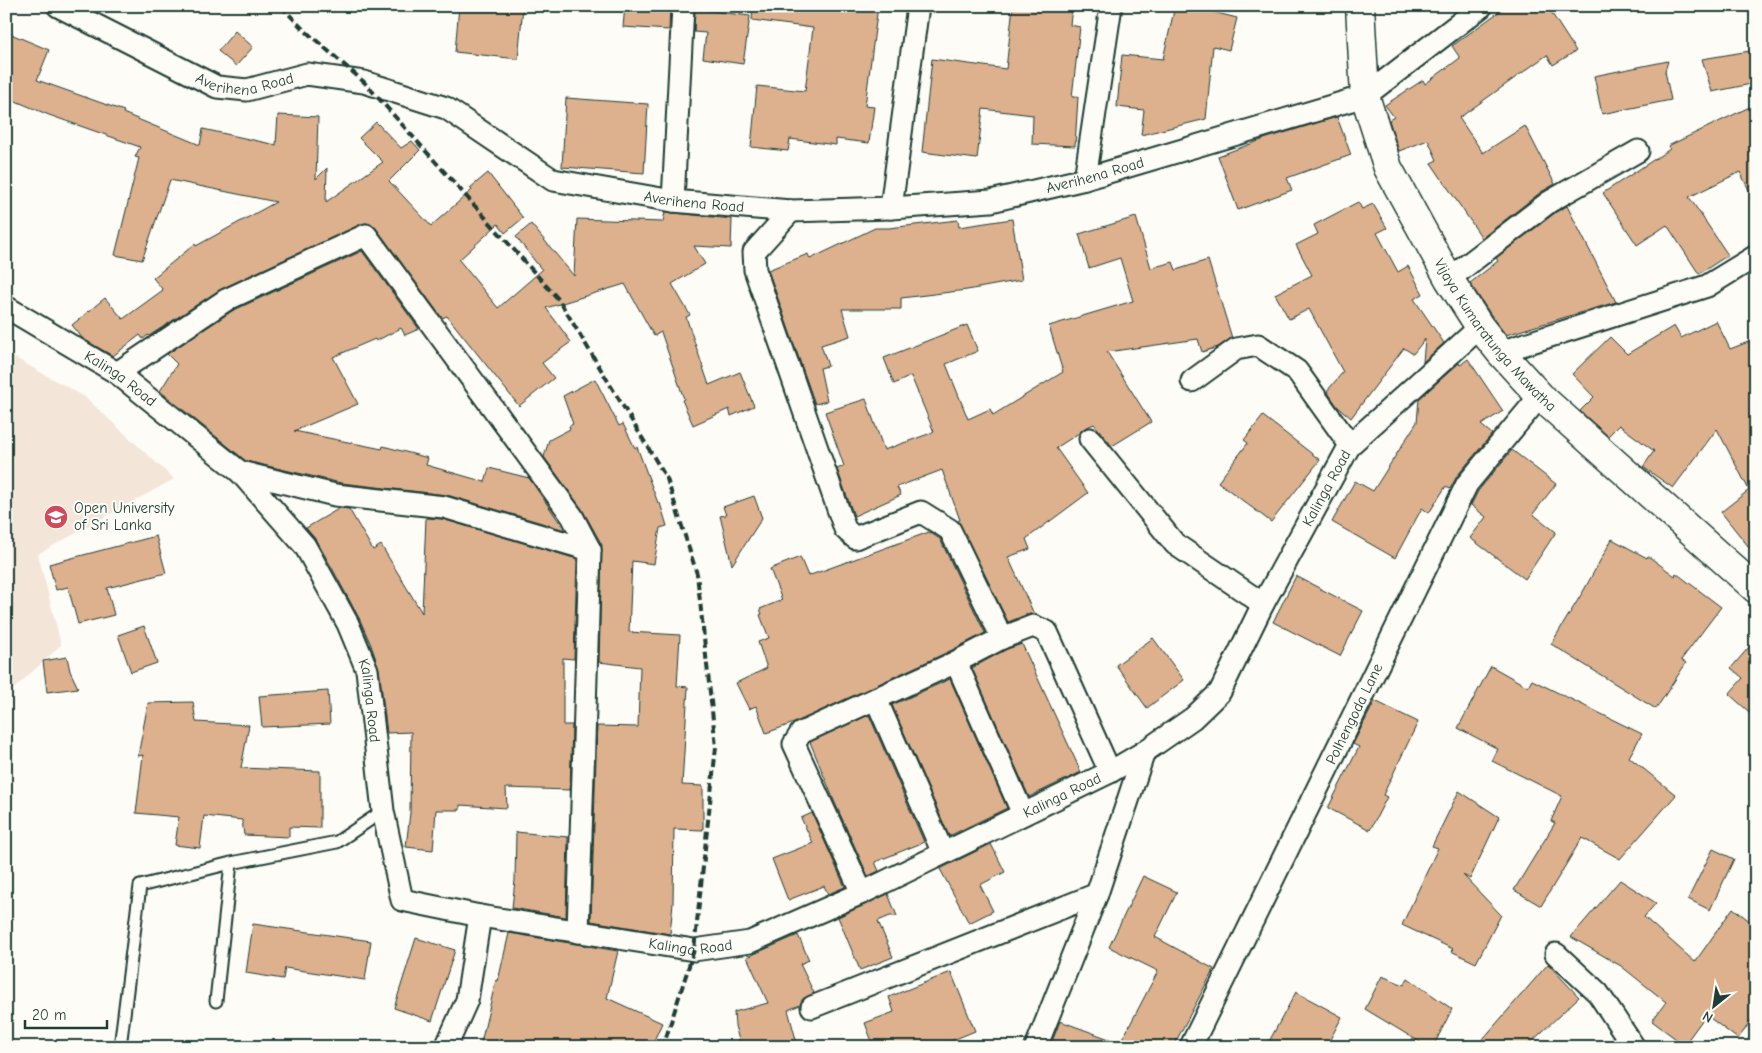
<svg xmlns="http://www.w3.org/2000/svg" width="1762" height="1053" viewBox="0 0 1762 1053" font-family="'Comic Neue',sans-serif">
	<rect width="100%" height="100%" fill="#fdfcf7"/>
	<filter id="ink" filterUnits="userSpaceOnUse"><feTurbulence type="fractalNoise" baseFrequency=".02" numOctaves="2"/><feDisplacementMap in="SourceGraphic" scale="10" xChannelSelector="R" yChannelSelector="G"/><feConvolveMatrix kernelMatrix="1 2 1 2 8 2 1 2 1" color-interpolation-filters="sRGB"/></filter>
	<g filter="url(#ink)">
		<!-- built -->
		<path fill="#f3e5d8" d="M 6,353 L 85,397 L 174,479 L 38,554 L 61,645 L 6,696 Z"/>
		<!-- building -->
		<path fill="#ddb08e" stroke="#1f3d34" d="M 459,6 L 523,6 L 518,59 L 455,52 Z
			M 625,6 L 670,6 L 669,30 L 623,27 Z
			M 753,6 L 878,6 L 865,106 L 874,107 L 869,143 L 836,139 L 836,145 L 790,139 L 788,151 L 751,147 L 757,86 L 805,91 L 813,28 L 752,20 Z
			M 1013,6 L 1072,6 L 1070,25 L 1080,27 L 1072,97 L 1078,97 L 1075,146 L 1032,144 L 1033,115 L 983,109 L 977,159 L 922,152 L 932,59 L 1006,69 Z
			M 1175,6 L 1189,6 L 1237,18 L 1229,50 L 1213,46 L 1206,119 L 1141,135 L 1144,110 L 1117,107 L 1122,55 L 1163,59 Z
			M 1507,6 L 1547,6 L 1576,51 L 1553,65 L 1547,55 L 1459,118 L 1483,153 L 1525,126 L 1555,184 L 1541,192 L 1482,238 L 1431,163 L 1437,160 L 1428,140 L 1399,151 L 1389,120 L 1394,117 L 1385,105 L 1423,80 L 1425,84 L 1460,58 L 1452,46 Z
			M 695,9 L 750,16 L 743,64 L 703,58 L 706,33 L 694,32 Z
			M 235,31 L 253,47 L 236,66 L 218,51 Z
			M 6,32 L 49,50 L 37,80 L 124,111 L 123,113 L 200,145 L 203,129 L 276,145 L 278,115 L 318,117 L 316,179 L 327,168 L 326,202 L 383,162 L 359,138 L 376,122 L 401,148 L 412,141 L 420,150 L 389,181 L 431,226 L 472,190 L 470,188 L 488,173 L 523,218 L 505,233 L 498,224 L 459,260 L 498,308 L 542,270 L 516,237 L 531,224 L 574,276 L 577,219 L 663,222 L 665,212 L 732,219 L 731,248 L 694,246 L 705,264 L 672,284 L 690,315 L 686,317 L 709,385 L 740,372 L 754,406 L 731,416 L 729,409 L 693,425 L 682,400 L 684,399 L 661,332 L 654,336 L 625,284 L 546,308 L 571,342 L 542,363 L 554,378 L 519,406 L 447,316 L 442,318 L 376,228 L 367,223 L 361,224 L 221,289 L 149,336 L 148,335 L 143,339 L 140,335 L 113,356 L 83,339 L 72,325 L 105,298 L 123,319 L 163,290 L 153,278 L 195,244 L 196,246 L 276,202 L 170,180 L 142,260 L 115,255 L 139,158 L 135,157 L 140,147 L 49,115 L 6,97 Z
			M 1756,50 L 1756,83 L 1712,92 L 1702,59 Z
			M 1668,61 L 1665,71 L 1671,100 L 1602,114 L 1594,76 Z
			M 566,98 L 648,104 L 644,173 L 562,167 Z
			M 1756,104 L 1756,204 L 1740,172 L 1689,197 L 1728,255 L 1699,274 L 1667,225 L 1637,245 L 1603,193 L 1670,149 L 1668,146 Z
			M 1337,117 L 1351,155 L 1287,178 L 1292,190 L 1238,210 L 1218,156 L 1267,138 Z
			M 1358,202 L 1362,209 L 1373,204 L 1387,228 L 1377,233 L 1398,272 L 1408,266 L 1423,294 L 1414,299 L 1444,343 L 1423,362 L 1425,339 L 1413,354 L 1404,348 L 1351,418 L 1337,406 L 1327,391 L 1343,372 L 1309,309 L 1289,319 L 1275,294 L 1312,275 L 1296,245 L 1318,234 L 1314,225 Z
			M 1567,206 L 1616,302 L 1506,335 L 1493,318 L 1470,283 L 1498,261 L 1496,258 L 1556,212 Z
			M 1136,217 L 1151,268 L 1173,262 L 1176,270 L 1208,260 L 1232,338 L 1218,347 L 1202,352 L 1198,339 L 1107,352 L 1151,422 L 1112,446 L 1094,424 L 1083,429 L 1079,433 L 1056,448 L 1088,493 L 1026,539 L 1030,549 L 1008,557 L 1034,614 L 1028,614 L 1008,622 L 958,521 L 960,520 L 942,470 L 897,487 L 901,495 L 854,516 L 837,469 L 844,466 L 825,412 L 866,399 L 884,450 L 934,432 L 911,376 L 894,384 L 884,358 L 967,325 L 978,351 L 946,364 L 968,419 L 990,409 L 993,415 L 1063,372 L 1049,326 L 1133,301 L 1120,258 L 1089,268 L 1079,234 Z
			M 1012,219 L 1022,280 L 967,290 L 901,298 L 901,309 L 842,309 L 850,336 L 821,345 L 828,366 L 820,368 L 827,401 L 815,404 L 768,270 L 808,254 L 810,259 L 875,228 L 889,228 L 958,220 L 959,227 Z
			M 362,251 L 419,329 L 405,335 L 401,328 L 376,341 L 375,339 L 333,357 L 358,404 L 294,431 L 382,449 L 383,446 L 428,458 L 426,465 L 485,482 L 489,468 L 529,478 L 565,530 L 447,495 L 341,483 L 246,461 L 160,391 L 177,364 L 167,354 L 232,311 Z
			M 1716,321 L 1730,349 L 1756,339 L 1756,556 L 1721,512 L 1749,490 L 1717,429 L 1673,488 L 1643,467 L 1654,451 L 1619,425 L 1608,436 L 1580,411 L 1594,397 L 1572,374 L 1610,337 L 1627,354 L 1674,326 L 1681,338 Z
			M 1468,359 L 1503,411 L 1481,425 L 1492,434 L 1457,476 L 1450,489 L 1446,486 L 1429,513 L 1422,508 L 1395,558 L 1332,522 L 1355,481 L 1373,491 L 1417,422 L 1419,399 L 1459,363 L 1460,365 Z
			M 595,379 L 619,426 L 623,424 L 635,448 L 637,447 L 658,503 L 660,503 L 667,526 L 660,528 L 654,564 L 632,561 L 629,632 L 680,635 L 677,686 L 688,687 L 682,785 L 703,786 L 703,830 L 674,829 L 673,903 L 670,934 L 591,921 L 597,726 L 638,727 L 640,667 L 599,662 L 602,545 L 582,509 L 544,457 L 549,440 L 570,429 L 569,426 L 573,424 L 563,396 Z
			M 1263,416 L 1320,460 L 1271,522 L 1218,482 L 1248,443 L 1244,440 Z
			M 1512,450 L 1556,484 L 1533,514 L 1556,532 L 1525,579 L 1470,538 L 1486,517 L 1471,505 L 1478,491 Z
			M 754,496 L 762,518 L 732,565 L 720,516 L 726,515 L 723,507 Z
			M 340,508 L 349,509 L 373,550 L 381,545 L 422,613 L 426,518 L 442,519 L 577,559 L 574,659 L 563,658 L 563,725 L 572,725 L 570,790 L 506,788 L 507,808 L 460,805 L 460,810 L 436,810 L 433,850 L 406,847 L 410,813 L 411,732 L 387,733 L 379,669 L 371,645 L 359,618 L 332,568 L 316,540 L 306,528 Z
			M 929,532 L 940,539 L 985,633 L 950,651 L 794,723 L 766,733 L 756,706 L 749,709 L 736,683 L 767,668 L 758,642 L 769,638 L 760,615 L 762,614 L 760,609 L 782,600 L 770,569 L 800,557 L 808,576 Z
			M 156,536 L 166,573 L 107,588 L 114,615 L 78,624 L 68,587 L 56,590 L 49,564 Z
			M 1612,539 L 1647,558 L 1648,556 L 1675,576 L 1676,573 L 1721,607 L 1681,660 L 1686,663 L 1656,709 L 1551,644 L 1584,590 Z
			M 1296,576 L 1363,611 L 1340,656 L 1273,622 Z
			M 144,626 L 157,663 L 131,672 L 118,635 Z
			M 1153,638 L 1184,680 L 1147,708 L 1116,665 Z
			M 1756,639 L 1756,718 L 1729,694 L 1743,678 L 1731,668 Z
			M 1022,644 L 1081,772 L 1029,797 L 972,668 L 1007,649 Z
			M 67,657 L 70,671 L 78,688 L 47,692 L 43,661 Z
			M 1491,666 L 1528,687 L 1532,680 L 1642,734 L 1629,757 L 1676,795 L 1620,859 L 1582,838 L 1541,906 L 1514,890 L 1555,823 L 1551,821 L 1562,796 L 1492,761 L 1498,749 L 1458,728 Z
			M 950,679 L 1007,808 L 949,836 L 892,705 Z
			M 328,691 L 330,724 L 262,727 L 259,696 Z
			M 1375,701 L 1418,722 L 1383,795 L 1387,797 L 1370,830 L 1328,808 L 1359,747 L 1353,744 Z
			M 193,702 L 196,722 L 249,725 L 241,768 L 320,771 L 320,828 L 289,827 L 289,837 L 244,835 L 242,820 L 204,816 L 200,848 L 175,845 L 179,817 L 136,813 L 143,755 L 138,756 L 148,703 Z
			M 869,715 L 924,842 L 875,862 L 879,871 L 868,876 L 835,803 L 810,742 Z
			M 1459,791 L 1499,817 L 1470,879 L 1463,875 L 1501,915 L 1476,963 L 1451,951 L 1453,949 L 1402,925 L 1438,848 L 1432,846 Z
			M 812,813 L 845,887 L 828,894 L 824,886 L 788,900 L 772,859 L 813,843 L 801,818 Z
			M 516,832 L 568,837 L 566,917 L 512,908 L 515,880 Z
			M 991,844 L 1005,872 L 980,885 L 993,911 L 969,923 L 940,869 Z
			M 1713,849 L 1734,859 L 1710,910 L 1688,899 Z
			M 1143,876 L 1177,892 L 1155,937 L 1214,969 L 1173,1047 L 1133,1047 L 1122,1040 L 1158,971 L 1109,947 Z
			M 1620,880 L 1656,903 L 1644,917 L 1695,962 L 1733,908 L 1756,926 L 1756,1014 L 1738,1039 L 1706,1015 L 1684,1045 L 1652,1021 L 1666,1002 L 1621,966 L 1571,937 Z
			M 888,894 L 897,916 L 890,916 L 878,921 L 893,957 L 860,970 L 838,917 Z
			M 253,924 L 371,941 L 365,980 L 285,968 L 283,979 L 246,973 Z
			M 509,933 L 618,951 L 607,998 L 662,1023 L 651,1047 L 480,1047 L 496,980 L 498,981 Z
			M 798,935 L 809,960 L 800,964 L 814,993 L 803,999 L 800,1005 L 788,1010 L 798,1047 L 741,1047 L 735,1026 L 734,1012 L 768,1003 L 747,957 Z
			M 416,938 L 455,950 L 432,1021 L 394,1008 Z
			M 1548,964 L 1579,997 L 1526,1047 L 1476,1047 Z
			M 951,972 L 975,1031 L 936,1047 L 874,1047 L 865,1023 L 894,1012 L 889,997 Z
			M 1382,976 L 1404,985 L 1408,978 L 1452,1009 L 1433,1047 L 1428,1047 L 1365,1009 Z
			M 1296,992 L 1342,1017 L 1326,1047 L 1266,1047 Z
			M 1060,1021 L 1123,1044 L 1123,1047 L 1050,1047 Z"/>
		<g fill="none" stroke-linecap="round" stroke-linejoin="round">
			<!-- service casing -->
			<g stroke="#1f3d34" stroke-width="15">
				<path id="service" d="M 216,1001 L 231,863 L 337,842 L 383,811
					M 120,1047 L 140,886 L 231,863"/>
			</g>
			<!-- minor casing -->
			<g stroke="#1f3d34" stroke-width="25">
				<g id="minor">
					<path id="s1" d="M 58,6 L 217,87 L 247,90 L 307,74 L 364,82 L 446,108 L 553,180 L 673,201 L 791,211 L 891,208 L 991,201 L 1085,179 L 1365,96 L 1482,6"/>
					<path d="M 1085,179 L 1111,6"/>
					<path d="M 673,201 L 683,6"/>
					<path d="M 891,208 L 918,6"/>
					<path d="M 791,211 L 754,252 L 755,270 L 845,529 L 855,538 L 921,512 L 950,530 L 1002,638"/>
					<path d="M 1449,279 L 1549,202 L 1638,151"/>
					<path id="s2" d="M 6,307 L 117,373 L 240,472 L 305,546 L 348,624 L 367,670 L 383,811 L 402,900 L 480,916 L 694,950 L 750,942 L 862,893 L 1110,772 L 1144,752 L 1193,718 L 1220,692 L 1263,604 L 1350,445 L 1480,327"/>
					<path d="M 1500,352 L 1707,286 L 1756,256"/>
					<path d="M 117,373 L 226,300 L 366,235 L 572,516 L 590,550"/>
					<path d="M 1192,381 L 1236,349 L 1258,345 L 1297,371 L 1350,445"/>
					<path d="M 1090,439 L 1175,544 L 1263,604"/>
					<path d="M 240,472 L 335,495 L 444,507 L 590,550 L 578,932"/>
					<path d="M 956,662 L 1023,814"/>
					<path d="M 876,699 L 943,853"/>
					<path d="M 862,893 L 794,744 L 801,733 L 956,662 L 1002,638 L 1033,626 L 1047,632 L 1110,772"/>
					<path d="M 1556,954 L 1598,993 L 1634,1047"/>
					<path d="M 812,1007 L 1097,894"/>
					<path id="s3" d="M 1191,1046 L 1467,484 L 1540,396"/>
					<path d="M 446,1047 L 467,1000 L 480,916"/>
					<path d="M 1036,1047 L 1097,894 L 1144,752"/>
				</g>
			</g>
			<!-- secondary casing -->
			<g stroke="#1f3d34" stroke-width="31">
				<g id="secondary">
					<path id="s4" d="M 1360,6 L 1365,96 L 1388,168 L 1449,279 L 1480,327 L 1500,352 L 1540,396 L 1756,589"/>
				</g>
			</g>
			<!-- service -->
			<use href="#service" stroke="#fdfcf7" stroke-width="11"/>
			<!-- minor -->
			<use href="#minor" stroke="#fdfcf7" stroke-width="21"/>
			<!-- secondary -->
			<use href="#secondary" stroke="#fdfcf7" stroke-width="28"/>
			<!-- rail -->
			<path stroke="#1f3d34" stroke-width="4" stroke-dasharray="8 4" stroke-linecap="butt" d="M 281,6 L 303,29 L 364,82 L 559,300 L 667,479 L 697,574 L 716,747 L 694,950 L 663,1047"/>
		</g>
	</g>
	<!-- icons -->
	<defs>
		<g id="university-disc" transform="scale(1.25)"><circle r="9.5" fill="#d1495b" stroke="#fdfcf7"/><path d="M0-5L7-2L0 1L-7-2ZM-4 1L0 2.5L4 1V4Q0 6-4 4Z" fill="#fff"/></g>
	</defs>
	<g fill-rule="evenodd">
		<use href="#university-disc" x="56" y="517"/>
	</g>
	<g text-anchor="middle" stroke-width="4" stroke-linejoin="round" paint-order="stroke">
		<!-- street labels -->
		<g font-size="15" fill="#1f3d34" stroke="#fdfcf7">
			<text dy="5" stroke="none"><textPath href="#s1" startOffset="206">Averihena Road</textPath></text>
			<text dy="5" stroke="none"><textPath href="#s1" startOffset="1091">Averihena Road</textPath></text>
			<text dy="5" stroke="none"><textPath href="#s1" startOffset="686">Averihena Road</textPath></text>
			<text dy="5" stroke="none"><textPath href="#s4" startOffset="365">Vijaya Kumaratunga Mawatha</textPath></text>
			<text dy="5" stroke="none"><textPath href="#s2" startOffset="135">Kalinga Road</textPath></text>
			<text dy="5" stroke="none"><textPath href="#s2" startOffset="1875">Kalinga Road</textPath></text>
			<text dy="5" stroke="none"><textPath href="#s2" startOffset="555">Kalinga Road</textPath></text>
			<text dy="5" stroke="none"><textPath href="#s3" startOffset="370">Polhengoda Lane</textPath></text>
			<text dy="5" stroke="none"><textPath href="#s2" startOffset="1455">Kalinga Road</textPath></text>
			<text dy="5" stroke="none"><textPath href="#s2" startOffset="1050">Kalinga Road</textPath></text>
		</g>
		<!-- poi labels -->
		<g font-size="15" fill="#1f3d34" stroke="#fdfcf7" text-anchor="start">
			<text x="74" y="513">Open University<tspan x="74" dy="17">of Sri Lanka</tspan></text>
		</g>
	</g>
	<!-- margin -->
	<rect width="1762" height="1053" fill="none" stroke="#fdfcf7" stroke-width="25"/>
	<rect x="12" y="12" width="1737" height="1028" fill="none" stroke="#1f3d34" stroke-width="2" filter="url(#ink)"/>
	<!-- north arrow -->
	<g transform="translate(1714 1006) rotate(210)" stroke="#fdfcf7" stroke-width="4" paint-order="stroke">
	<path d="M0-4L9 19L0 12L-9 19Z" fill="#1f3d34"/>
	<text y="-8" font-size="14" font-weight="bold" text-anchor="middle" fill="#1f3d34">N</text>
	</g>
	<!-- scale -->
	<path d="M25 1020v8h82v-8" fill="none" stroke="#1f3d34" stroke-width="2.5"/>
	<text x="32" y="1020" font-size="15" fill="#1f3d34" stroke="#fdfcf7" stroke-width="4" paint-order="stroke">20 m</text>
</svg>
